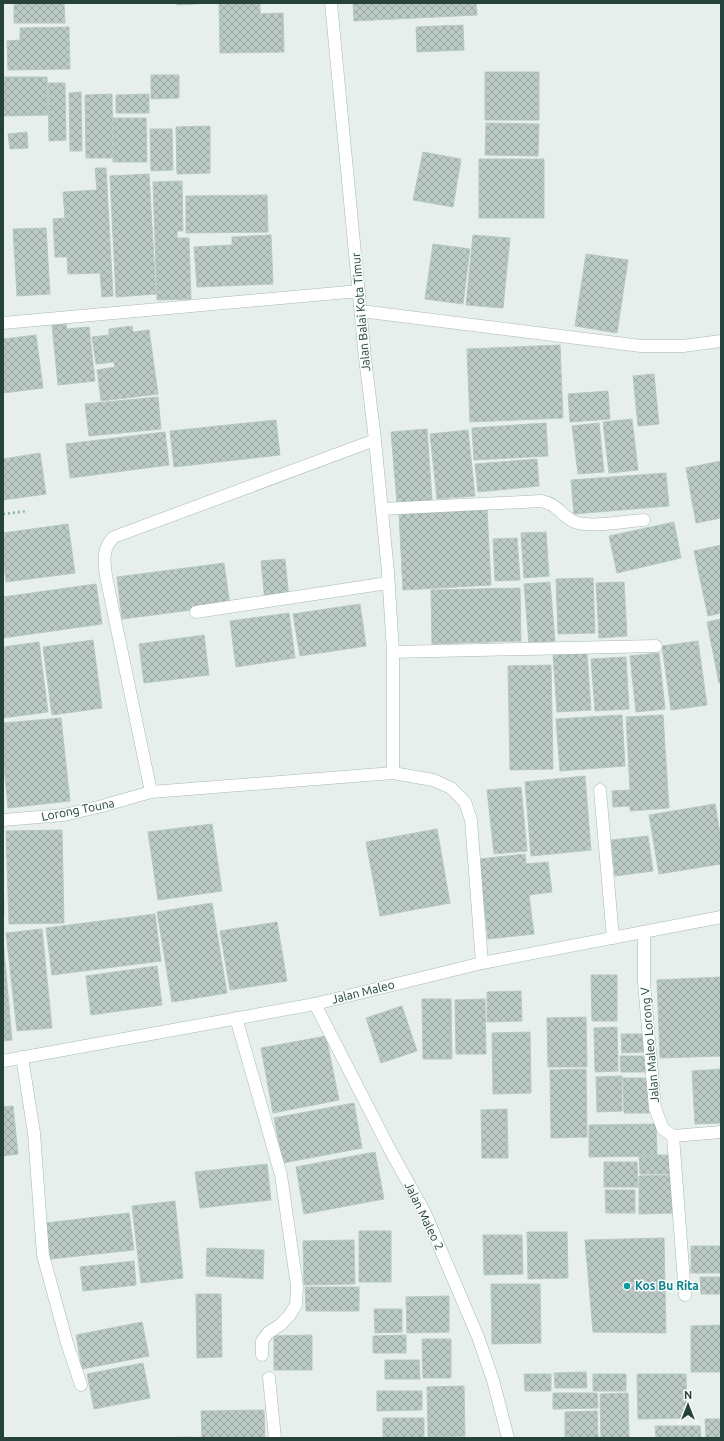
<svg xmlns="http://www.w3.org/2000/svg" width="724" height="1441" viewBox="0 0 724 1441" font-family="Ubuntu,sans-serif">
	<defs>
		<pattern id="building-cross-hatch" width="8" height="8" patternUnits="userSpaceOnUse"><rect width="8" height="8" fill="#bbcac4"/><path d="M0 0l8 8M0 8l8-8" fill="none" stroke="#98a6a0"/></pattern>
	</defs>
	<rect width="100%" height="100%" fill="#e6efeb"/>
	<!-- building -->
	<path fill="url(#building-cross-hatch)" stroke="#b8c9c2" d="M 14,3 L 64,3 L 65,23 L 14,23 Z
		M 177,3 L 211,3 L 177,5 Z
		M 219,3 L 260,3 L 260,14 L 283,13 L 284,52 L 220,53 Z
		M 353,3 L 476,3 L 477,15 L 354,21 Z
		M 463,25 L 464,50 L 417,52 L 416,27 Z
		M 69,27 L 70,69 L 8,70 L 7,41 L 20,40 L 20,28 Z
		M 485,72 L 539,72 L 539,120 L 485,120 Z
		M 151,75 L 179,75 L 179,98 L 151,99 Z
		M 3,77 L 47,77 L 48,115 L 3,116 Z
		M 48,83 L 65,83 L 66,140 L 49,141 Z
		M 81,92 L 82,151 L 70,151 L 69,93 Z
		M 112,94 L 113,158 L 86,158 L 85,95 Z
		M 149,94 L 149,113 L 116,113 L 116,95 Z
		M 113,118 L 146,118 L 147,162 L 113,162 Z
		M 486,123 L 539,124 L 538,156 L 485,155 Z
		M 210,126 L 210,173 L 177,174 L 176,127 Z
		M 150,129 L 172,129 L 173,170 L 151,171 Z
		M 27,132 L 28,148 L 10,149 L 8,134 Z
		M 423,152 L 461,159 L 453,207 L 413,200 Z
		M 479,159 L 544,159 L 544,218 L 479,218 Z
		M 95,168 L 106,168 L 113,296 L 102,297 L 100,273 L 68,274 L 67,257 L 55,257 L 53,219 L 65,218 L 63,192 L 97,190 Z
		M 149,174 L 156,294 L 116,297 L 110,176 Z
		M 182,181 L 183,231 L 177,231 L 177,238 L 189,238 L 191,299 L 157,300 L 153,182 Z
		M 267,195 L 268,232 L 186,233 L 186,196 Z
		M 46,228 L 50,294 L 17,296 L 13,229 Z
		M 271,235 L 273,284 L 197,287 L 194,247 L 232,245 L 232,237 Z
		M 473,235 L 510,238 L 503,308 L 466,305 Z
		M 433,244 L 470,249 L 463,304 L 425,299 Z
		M 586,254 L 628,260 L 617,333 L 575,326 Z
		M 66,324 L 67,329 L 89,327 L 95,381 L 58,385 L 52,325 Z
		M 132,326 L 133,332 L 149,330 L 158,394 L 101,401 L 97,370 L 115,367 L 114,362 L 96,364 L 92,337 L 109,335 L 109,329 Z
		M 36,335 L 43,388 L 3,393 L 3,339 Z
		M 560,345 L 563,418 L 470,422 L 467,349 Z
		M 654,374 L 659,424 L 638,426 L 633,376 Z
		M 608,391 L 610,419 L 570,422 L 568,394 Z
		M 158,397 L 161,429 L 89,436 L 85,404 Z
		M 632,419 L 638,470 L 609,473 L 603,422 Z
		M 276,420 L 280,455 L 174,467 L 170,431 Z
		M 546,423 L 548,456 L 474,460 L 472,428 Z
		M 599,423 L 604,472 L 578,474 L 572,426 Z
		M 427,429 L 432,500 L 397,503 L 391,432 Z
		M 468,430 L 475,496 L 437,499 L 430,434 Z
		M 165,432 L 169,465 L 70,478 L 66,444 Z
		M 40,453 L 46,494 L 3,500 L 3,459 Z
		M 537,459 L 539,486 L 478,492 L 475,464 Z
		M 721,461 L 721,518 L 696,523 L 686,468 Z
		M 666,473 L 669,506 L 574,514 L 571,480 Z
		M 487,509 L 491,585 L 403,590 L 399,514 Z
		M 674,522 L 681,558 L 617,573 L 609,536 Z
		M 68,524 L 75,573 L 6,582 L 3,557 L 3,533 Z
		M 546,532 L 549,576 L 524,578 L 521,533 Z
		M 517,538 L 520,580 L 495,581 L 493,539 Z
		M 721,545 L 721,613 L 708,616 L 694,551 Z
		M 285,559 L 289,599 L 265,602 L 261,561 Z
		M 224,563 L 230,605 L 122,619 L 117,577 Z
		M 593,578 L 595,633 L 558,634 L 556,579 Z
		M 550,582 L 555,641 L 529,644 L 524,584 Z
		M 624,582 L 627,636 L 599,638 L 596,583 Z
		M 96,584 L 102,624 L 3,638 L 3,597 Z
		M 520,588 L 521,641 L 432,644 L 431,590 Z
		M 360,604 L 366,646 L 300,656 L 293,614 Z
		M 289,613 L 295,658 L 236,667 L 230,621 Z
		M 721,619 L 721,682 L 719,683 L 707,622 Z
		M 204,635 L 209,675 L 144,683 L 139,644 Z
		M 93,640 L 102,708 L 52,715 L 43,647 Z
		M 698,641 L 707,705 L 671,710 L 662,646 Z
		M 39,642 L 48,712 L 3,718 L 3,647 Z
		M 587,653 L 591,710 L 557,712 L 553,655 Z
		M 659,653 L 665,709 L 636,712 L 630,656 Z
		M 626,657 L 629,709 L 595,711 L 591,659 Z
		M 551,665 L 553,769 L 510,770 L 508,666 Z
		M 622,715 L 625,766 L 560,771 L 556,719 Z
		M 663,715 L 669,808 L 630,811 L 630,806 L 613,807 L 612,791 L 630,790 L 626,717 Z
		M 61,718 L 70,801 L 8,808 L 3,755 L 3,723 Z
		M 585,776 L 591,850 L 531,856 L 525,782 Z
		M 521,787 L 527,851 L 494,854 L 487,790 Z
		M 715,804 L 721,839 L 721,864 L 659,874 L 649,815 Z
		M 212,824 L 222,891 L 158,900 L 148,832 Z
		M 437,829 L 450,903 L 380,916 L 366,842 Z
		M 62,830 L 64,923 L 9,924 L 6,831 Z
		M 648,836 L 653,871 L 615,876 L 611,840 Z
		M 525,854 L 526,864 L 548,862 L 552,892 L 529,895 L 534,934 L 488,939 L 479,859 Z
		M 3,868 L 4,914 L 3,914 Z
		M 212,903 L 227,993 L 172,1002 L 157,912 Z
		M 155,914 L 161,961 L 52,975 L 46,928 Z
		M 277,922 L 287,981 L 230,990 L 220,931 Z
		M 42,929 L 52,1028 L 17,1031 L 6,933 Z
		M 3,939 L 12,1040 L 3,1041 Z
		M 157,966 L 162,1005 L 91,1015 L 86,976 Z
		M 591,975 L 617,975 L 617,1021 L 592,1021 Z
		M 721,977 L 721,1056 L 660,1058 L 657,980 Z
		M 521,991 L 522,1021 L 487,1022 L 487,992 Z
		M 422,999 L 451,999 L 452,1059 L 423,1059 Z
		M 485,999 L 486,1054 L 456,1054 L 455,1000 Z
		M 402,1006 L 417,1051 L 381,1063 L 366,1018 Z
		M 586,1017 L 587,1067 L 548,1067 L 547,1018 Z
		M 617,1027 L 618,1071 L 595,1072 L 594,1028 Z
		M 530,1032 L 531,1093 L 493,1094 L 492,1033 Z
		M 621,1034 L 644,1034 L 644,1052 L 622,1053 Z
		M 326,1036 L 339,1100 L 273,1113 L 261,1048 Z
		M 620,1056 L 646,1056 L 647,1072 L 621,1072 Z
		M 586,1069 L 587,1137 L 551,1138 L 550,1070 Z
		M 721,1069 L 721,1123 L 695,1124 L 692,1071 Z
		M 622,1076 L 622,1111 L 597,1112 L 596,1077 Z
		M 623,1078 L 649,1078 L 649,1113 L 624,1113 Z
		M 354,1103 L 362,1148 L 283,1163 L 274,1118 Z
		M 13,1106 L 18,1154 L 3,1156 L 3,1107 Z
		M 507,1109 L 508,1158 L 482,1158 L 481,1110 Z
		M 656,1124 L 657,1156 L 589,1157 L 589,1125 Z
		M 375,1152 L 384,1199 L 304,1214 L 296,1167 Z
		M 639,1155 L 671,1155 L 671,1174 L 640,1174 Z
		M 604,1162 L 637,1162 L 638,1187 L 604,1187 Z
		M 267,1164 L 271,1200 L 200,1208 L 195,1172 Z
		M 673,1175 L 674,1213 L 639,1214 L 639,1176 Z
		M 605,1190 L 635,1190 L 635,1213 L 606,1213 Z
		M 175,1201 L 183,1278 L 141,1283 L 132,1206 Z
		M 129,1213 L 134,1250 L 50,1259 L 46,1223 Z
		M 359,1231 L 391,1231 L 391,1282 L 359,1282 Z
		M 527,1232 L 567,1232 L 568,1278 L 528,1279 Z
		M 483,1235 L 522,1235 L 523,1274 L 484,1275 Z
		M 664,1238 L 666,1333 L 593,1332 L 585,1240 Z
		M 354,1240 L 355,1284 L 304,1285 L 303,1241 Z
		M 691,1246 L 721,1246 L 721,1273 L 691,1273 Z
		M 207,1248 L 264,1250 L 263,1279 L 206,1276 Z
		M 134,1261 L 136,1285 L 83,1291 L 80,1267 Z
		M 700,1277 L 721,1277 L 721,1294 L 701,1294 Z
		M 491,1284 L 540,1284 L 541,1343 L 492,1344 Z
		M 305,1287 L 359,1287 L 359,1311 L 306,1311 Z
		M 196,1294 L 221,1294 L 222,1357 L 197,1358 Z
		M 449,1296 L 449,1332 L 407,1333 L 406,1297 Z
		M 374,1309 L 402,1309 L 402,1332 L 375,1333 Z
		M 142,1322 L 149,1356 L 82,1369 L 76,1335 Z
		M 721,1325 L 721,1372 L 691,1372 L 691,1326 Z
		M 312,1335 L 312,1370 L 274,1370 L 274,1336 Z
		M 406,1335 L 406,1353 L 373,1353 L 373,1336 Z
		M 422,1339 L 451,1339 L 451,1378 L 423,1378 Z
		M 385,1360 L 419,1360 L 420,1379 L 385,1379 Z
		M 143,1363 L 150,1398 L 94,1409 L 87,1374 Z
		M 586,1372 L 587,1388 L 555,1388 L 554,1373 Z
		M 524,1374 L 551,1374 L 551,1391 L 525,1391 Z
		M 593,1374 L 626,1374 L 626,1391 L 593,1391 Z
		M 637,1374 L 686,1374 L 687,1418 L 638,1419 Z
		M 464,1386 L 465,1436 L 428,1437 L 427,1387 Z
		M 377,1391 L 422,1391 L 422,1410 L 377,1411 Z
		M 553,1393 L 597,1393 L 598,1408 L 553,1409 Z
		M 628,1393 L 629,1438 L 601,1438 L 600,1394 Z
		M 264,1410 L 265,1438 L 202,1438 L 201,1411 Z
		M 597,1411 L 598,1438 L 565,1438 L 565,1412 Z
		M 383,1418 L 424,1418 L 424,1438 L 383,1438 Z
		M 705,1419 L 721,1419 L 721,1438 L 706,1438 Z
		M 655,1426 L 700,1426 L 701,1438 L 656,1438 Z
		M 193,1437 L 193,1438 L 151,1438 Z"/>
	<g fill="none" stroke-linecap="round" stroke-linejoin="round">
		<!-- street casing -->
		<g stroke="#a8b8b2" stroke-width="13">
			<path id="street" d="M 331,3 L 365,358 L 375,440 L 388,572 L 393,652 L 393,773
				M 361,311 L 641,346 L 683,346 L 721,341
				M 3,323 L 359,291
				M 382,509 L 541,501 C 558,504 561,516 575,522 C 592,528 626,521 644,520
				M 196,612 L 388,583
				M 393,652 L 656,646
				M 600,790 L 613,938
				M 151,792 L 106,576 C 104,561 102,548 114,537 L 375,440
				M 3,820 L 64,815 L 102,806 L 151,792 L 393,773 L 433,780 L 451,788 L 465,802 L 471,820 L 482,963
				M 644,932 L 644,983 L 655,1108 L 663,1129 L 673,1136 L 685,1295
				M 315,1004 L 389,1148 L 425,1213 L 478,1337 L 493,1380 L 508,1438
				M 236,1018 L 281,1175 L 297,1286 L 296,1305 L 289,1316 L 280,1325 L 268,1333 L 262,1341 L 262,1355
				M 22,1057 L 34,1133 L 43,1255 L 67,1343 L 81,1385
				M 673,1136 L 721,1132
				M 269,1378 L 275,1438"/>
		</g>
		<!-- secondary casing -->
		<g stroke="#a4bbb3" stroke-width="13">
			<path id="secondary" d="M 3,1061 L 315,1004 L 482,963 L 721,917"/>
		</g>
		<!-- path -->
		<path stroke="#86b3a5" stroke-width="2.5" stroke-dasharray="2 3" stroke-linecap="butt" d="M 3,514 L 28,511"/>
		<!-- street -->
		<use href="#street" stroke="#fff" stroke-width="12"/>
		<!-- secondary -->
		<use href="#secondary" stroke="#fff" stroke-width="12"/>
	</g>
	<!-- markers -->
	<circle fill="#0f9aa8" stroke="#f7fbf9" stroke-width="1.5" cx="627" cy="1286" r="4"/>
	<g text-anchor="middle" stroke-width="3" stroke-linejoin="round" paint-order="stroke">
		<!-- street labels -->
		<g font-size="12" fill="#24423a" stroke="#f7fbf9">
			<text transform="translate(361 312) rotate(-95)" y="4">Jalan Balai Kota Timur</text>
			<text transform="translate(78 810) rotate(-11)" y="4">Lorong Touna</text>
			<text transform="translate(363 992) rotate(-14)" y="4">Jalan Maleo</text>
			<text transform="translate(650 1045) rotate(-95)" y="4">Jalan Maleo Lorong V</text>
			<text transform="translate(424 1216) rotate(64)" y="4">Jalan Maleo 2</text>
		</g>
		<!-- culture labels -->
		<g font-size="12" font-weight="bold" fill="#0d838f" stroke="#f7fbf9" text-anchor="start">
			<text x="635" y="1290">Kos Bu Rita</text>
		</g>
	</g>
	<!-- border -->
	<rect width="724" height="1441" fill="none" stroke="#24423a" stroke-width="8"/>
	<!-- north arrow -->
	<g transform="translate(688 1405)" stroke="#f7fbf9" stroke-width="3" paint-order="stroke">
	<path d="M0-3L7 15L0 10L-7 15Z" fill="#24423a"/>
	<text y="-6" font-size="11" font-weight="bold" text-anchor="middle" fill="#24423a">N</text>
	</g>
</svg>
